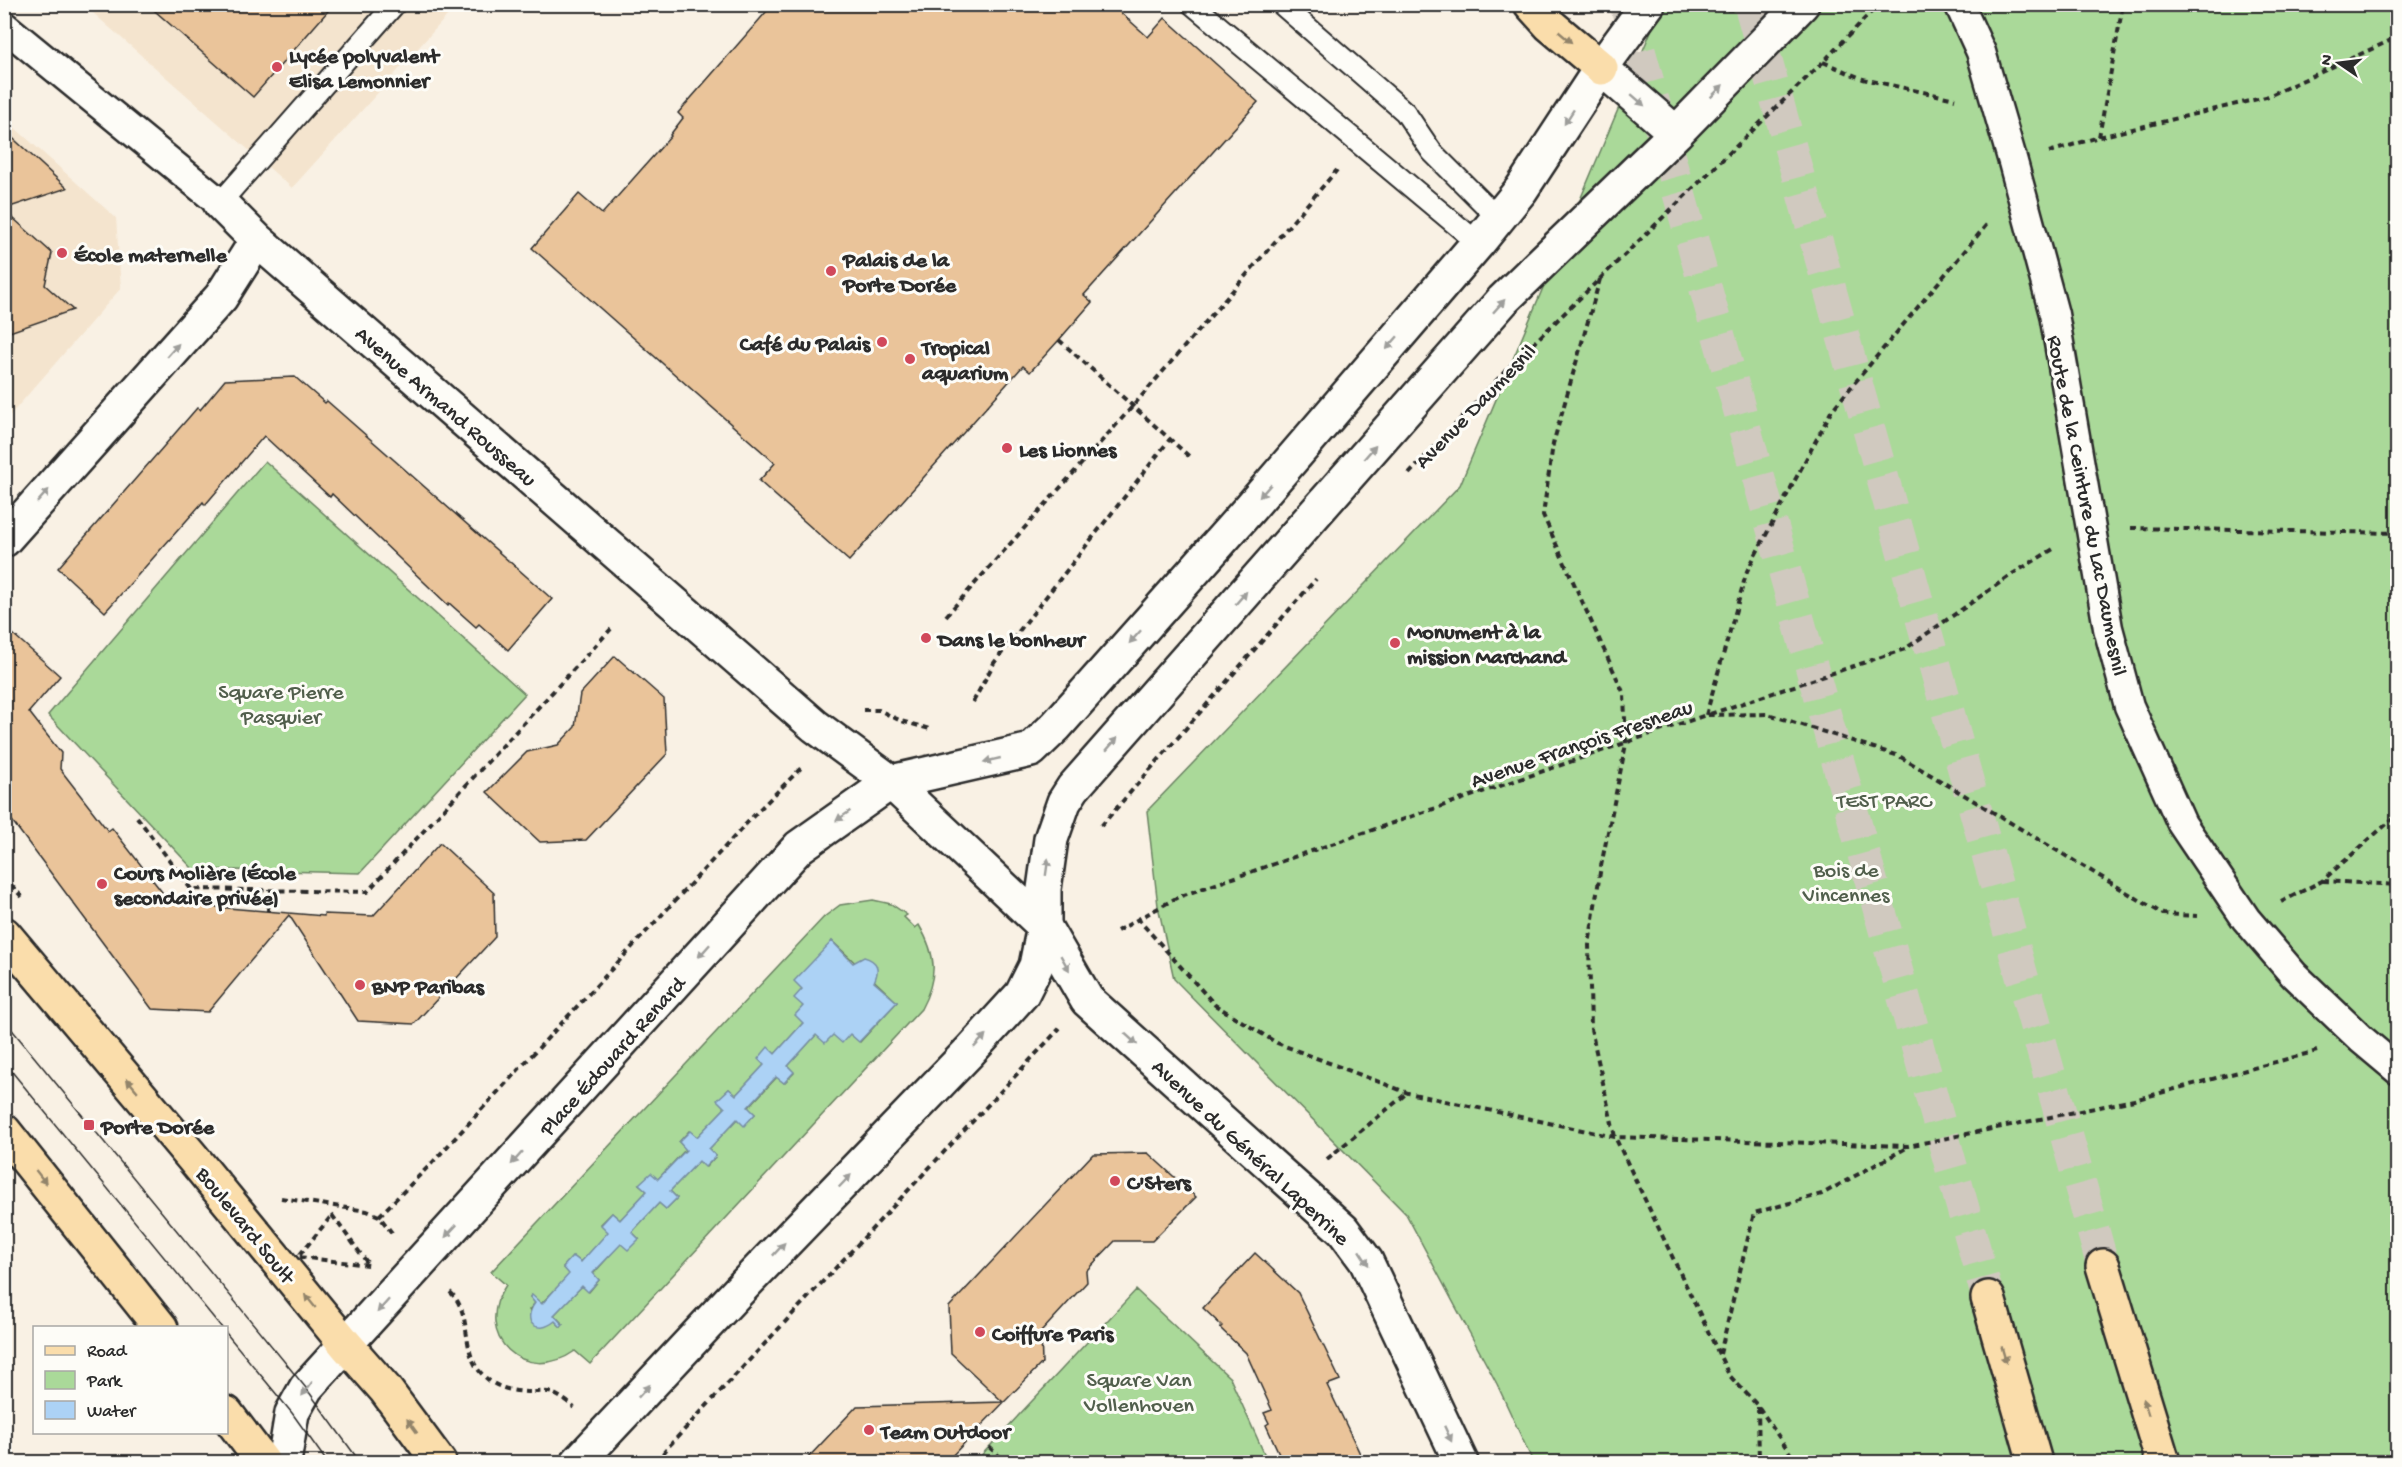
<svg xmlns="http://www.w3.org/2000/svg" width="2402" height="1467" viewBox="0 0 2402 1467" font-family="'Gochi Hand',sans-serif">
	<rect width="100%" height="100%" fill="#f9f1e4"/>
	<filter id="ink" filterUnits="userSpaceOnUse"><feTurbulence type="fractalNoise" baseFrequency=".0167" numOctaves="2"/><feDisplacementMap in="SourceGraphic" scale="12" xChannelSelector="R" yChannelSelector="G"/><feConvolveMatrix kernelMatrix="1 2 1 2 8 2 1 2 1" color-interpolation-filters="sRGB"/></filter>
	<g filter="url(#ink)">
		<!-- built -->
		<path fill="#f4e4ce" d="M 84,5 L 457,5 L 292,188 Z
			M 5,119 L 116,218 L 121,288 L 5,421 Z"/>
		<!-- green -->
		<path fill="#aad999" stroke="#6a8262" stroke-width="1.5" fill-rule="evenodd" d="M 1662,5 L 2397,5 L 2397,1462 L 1533,1462 L 1497,1384 L 1406,1214 L 1174,979 L 1158,906 L 1147,811 L 1460,485 Z
			M 265,461 L 525,694 L 360,873 L 193,869 L 48,715 Z
			M 873,900 L 891,904 L 907,915 L 904,917 L 915,928 L 919,925 C 937,956 938,977 921,1009 L 590,1364 L 575,1351 C 525,1386 471,1336 506,1285 L 491,1272 L 824,917 L 840,905 ZM 832,941 L 897,1002 L 860,1042 L 850,1034 L 816,1035 L 788,1066 L 794,1073 L 784,1083 L 777,1077 L 748,1108 L 755,1114 L 744,1125 L 737,1119 L 709,1149 L 716,1156 L 706,1167 L 699,1161 L 670,1191 L 677,1198 L 666,1209 L 659,1203 L 632,1232 L 639,1239 L 621,1243 L 593,1274 L 599,1280 L 589,1292 L 582,1286 L 554,1315 L 563,1324 L 561,1327 L 555,1321 L 529,1310 L 535,1303 L 530,1297 L 531,1295 L 541,1304 L 570,1274 L 563,1267 L 573,1256 L 581,1262 L 609,1232 L 601,1224 L 612,1213 L 620,1220 L 647,1191 L 639,1184 L 658,1179 L 686,1149 L 679,1142 L 689,1131 L 697,1137 L 725,1108 L 718,1100 L 729,1089 L 736,1095 L 764,1065 L 768,1048 L 775,1054 L 803,1023 L 802,989 Z
			M 1136,1290 L 1230,1378 L 1268,1462 L 975,1462 Z"/>
		<!-- water -->
		<path fill="#acd2f5" stroke="#788fa4" stroke-width="1.5" d="M 832,941 L 853,963 L 864,957 C 878,961 880,969 874,982 L 897,1002 L 859,1042 L 850,1034 L 842,1043 L 833,1035 L 825,1043 L 816,1035 L 788,1066 L 794,1072 L 784,1083 L 776,1077 L 748,1107 L 755,1114 L 744,1126 L 737,1119 L 709,1149 L 716,1156 L 705,1167 L 699,1161 L 670,1191 L 677,1198 L 666,1209 L 659,1203 L 632,1232 L 639,1239 L 628,1250 L 621,1244 L 593,1273 L 599,1280 L 588,1292 L 582,1286 L 554,1315 L 563,1325 L 561,1327 L 555,1321 C 537,1336 521,1322 535,1303 L 530,1297 L 532,1295 L 542,1304 L 569,1274 L 563,1267 L 573,1256 L 581,1262 L 608,1232 L 601,1225 L 612,1213 L 620,1220 L 647,1191 L 639,1184 L 651,1173 L 658,1179 L 686,1150 L 679,1142 L 690,1131 L 697,1137 L 725,1108 L 717,1100 L 729,1089 L 736,1095 L 764,1065 L 758,1059 L 768,1047 L 775,1054 L 803,1023 L 795,1015 L 803,1006 L 794,998 L 802,989 L 794,981 Z"/>
		<!-- building -->
		<path fill="#eac49a" stroke="#2b2b2b" stroke-width="1.5" d="M 147,4 L 334,4 L 253,97 Z
			M 773,4 L 1111,4 L 1148,37 L 1165,18 L 1258,102 L 1084,295 L 1092,302 L 1059,340 L 1030,372 L 1023,366 L 849,561 L 759,481 L 775,463 L 532,248 L 579,194 L 602,214 L 671,136 L 670,135 L 683,118 L 678,113 Z
			M 4,130 L 67,188 L 4,209 Z
			M 4,210 L 52,253 L 45,285 L 73,310 L 4,334 Z
			M 295,377 L 325,403 L 327,401 L 552,599 L 508,650 L 479,624 L 476,627 L 449,603 L 448,605 L 332,494 L 330,497 L 264,436 L 205,505 L 203,502 L 105,612 L 58,568 L 197,408 L 200,410 L 225,380 Z
			M 4,626 L 60,676 L 29,712 L 61,753 L 60,769 L 108,831 L 112,828 L 169,901 L 175,897 L 181,904 L 324,916 L 324,914 L 373,916 L 440,843 L 494,893 L 495,937 L 414,1024 L 358,1021 L 289,915 L 208,1012 L 152,1009 L 4,810 Z
			M 615,656 L 664,699 L 667,754 L 586,840 L 540,842 L 487,792 L 527,752 L 558,745 L 575,727 L 580,694 Z
			M 1148,1153 L 1196,1197 L 1152,1241 L 1115,1241 L 1086,1271 L 1087,1282 L 1041,1332 L 1042,1363 L 946,1462 L 804,1462 L 857,1406 L 1003,1402 L 951,1353 L 949,1307 L 1093,1154 Z
			M 1255,1253 L 1298,1293 L 1340,1380 L 1327,1385 L 1364,1462 L 1283,1462 L 1266,1425 L 1269,1423 L 1264,1413 L 1272,1410 L 1246,1353 L 1220,1328 L 1222,1326 L 1203,1308 Z"/>
		<g fill="none" stroke-linecap="round" stroke-linejoin="round">
			<!-- trunk-tunnel -->
			<path stroke="#d0c9bf" stroke-width="33" stroke-dasharray="33 16" stroke-linecap="butt" d="M 1626,4 L 1988,1298
				M 1750,4 L 2103,1266"/>
			<!-- service casing -->
			<g stroke="#2b2b2b" stroke-width="24">
				<path id="service" d="M 1192,4 L 1478,243
					M 1281,4 L 1405,112 L 1432,152 L 1498,218
					M 220,203 L 395,4"/>
			</g>
			<!-- pedestrian casing -->
			<g stroke="#2b2b2b" stroke-width="33">
				<path id="pedestrian" d="M 1959,4 L 1981,52 L 2013,162 L 2054,314 L 2108,628 L 2129,706 L 2182,824 L 2246,919 L 2294,975 L 2361,1039 L 2398,1070
					M 4,26 L 220,203"/>
			</g>
			<!-- minor casing -->
			<g stroke="#2b2b2b" stroke-width="38">
				<path id="minor" d="M 220,203 L 257,240 L 815,726 L 891,782
					M 4,540 L 221,297 L 257,240
					M 1044,926 L 1087,1000 L 1343,1230 L 1366,1261 L 1461,1462"/>
			</g>
			<!-- secondary casing -->
			<g stroke="#2b2b2b" stroke-width="38">
				<path id="secondary" d="M 1601,68 L 1676,133
					M 891,782 L 1044,926
					M 284,1462 L 292,1413 L 306,1388 L 799,847 L 891,782 L 1031,750 L 1056,726 L 1250,508 L 1478,243 L 1521,190 L 1601,68 L 1648,4
					M 578,1462 L 746,1283 L 970,1051 L 1022,994 L 1036,966 L 1044,926 L 1044,889 L 1051,839 L 1064,802 L 1073,788 L 1503,300 L 1676,133 L 1802,4"/>
			</g>
			<!-- primary casing -->
			<g stroke="#2b2b2b" stroke-width="38">
				<path id="primary" d="M 4,934 L 192,1157 L 347,1346 L 385,1389 L 439,1462
					M 4,1131 L 161,1328
					M 226,1413 L 263,1462"/>
			</g>
			<!-- trunk casing -->
			<g stroke="#2b2b2b" stroke-width="38">
				<path id="trunk" d="M 1531,4 L 1550,25 L 1601,68
					M 2103,1266 L 2163,1462
					M 1988,1298 L 2035,1462"/>
			</g>
			<!-- path -->
			<path stroke="#2b2b2b" stroke-width="4" stroke-dasharray="6 4.5" stroke-linecap="butt" d="M 1696,8 L 1737,10
				M 1823,62 L 1863,79 L 1955,99
				M 2099,137 L 2122,10 L 2126,4
				M 2049,152 L 2099,137 L 2266,97 L 2398,37
				M 1600,279 L 1553,444 L 1543,515 L 1624,694 L 1626,744 L 1601,866 L 1589,945 L 1591,1029 L 1615,1137 L 1729,1375 L 1758,1406 L 1796,1462
				M 1059,340 L 1191,458
				M 1409,474 L 1509,367 L 1823,62 L 1879,4
				M 2131,528 L 2398,533
				M 946,616 L 1133,406 L 1337,170
				M 973,702 L 994,663 L 1170,439
				M 863,710 L 879,710 L 901,721 L 930,729
				M 1710,714 L 1905,649 L 2014,573 L 2055,548
				M 1706,715 L 1747,571 L 1832,410 L 1988,223
				M 137,817 L 191,889 L 367,892 L 611,629
				M 1101,826 L 1316,579
				M 4,877 L 22,897
				M 2323,881 L 2398,885
				M 2281,902 L 2322,881 L 2398,814
				M 268,911 L 269,889
				M 1137,918 L 1215,1005 L 1277,1043 L 1408,1093 L 1615,1137 L 1908,1146 L 2134,1100 L 2317,1051
				M 1117,931 L 1178,897 L 1706,715 L 1768,714 L 1899,756 L 2163,914 L 2197,916
				M 1327,1159 L 1407,1093
				M 281,1198 L 367,1211 L 379,1216 L 392,1233
				M 332,1215 L 369,1265 L 298,1257 Z
				M 379,1216 L 432,1163 L 759,810 L 803,766
				M 450,1292 C 474,1314 459,1352 483,1375 C 496,1389 515,1392 533,1392 C 539,1392 547,1391 552,1393 C 559,1396 569,1402 574,1408
				M 1720,1354 L 1754,1213 L 1822,1194 L 1908,1147
				M 1758,1407 L 1759,1462
				M 989,1447 L 1006,1462
				M 656,1462 L 670,1445 L 1060,1028"/>
			<!-- service -->
			<use href="#service" stroke="#fdfcf7" stroke-width="20"/>
			<!-- pedestrian -->
			<use href="#pedestrian" stroke="#fdfcf7" stroke-width="28"/>
			<!-- minor -->
			<use href="#minor" stroke="#fdfcf7" stroke-width="33"/>
			<!-- secondary -->
			<use href="#secondary" stroke="#fdfcf7" stroke-width="33"/>
			<!-- primary -->
			<use href="#primary" stroke="#faddab" stroke-width="33"/>
			<!-- trunk -->
			<use href="#trunk" stroke="#faddab" stroke-width="33"/>
			<!-- tram -->
			<path stroke="#2b2b2b" stroke-width="1.5" d="M 4,1020 L 306,1388 L 360,1462
				M 4,1062 L 222,1328
				M 226,1333 L 292,1413 L 327,1462"/>
		</g>
		<!-- one-way arrows -->
		<defs><path id="oneway-solid" d="M-6-.8H1V-3.2L6.5 0L1 3.2V.8H-6Z" transform="scale(1.5)"/></defs>
		<g fill="#92846b">
			<use href="#oneway-solid" transform="translate(1565 37) rotate(40)"/>
			<use href="#oneway-solid" transform="translate(132 1085) rotate(-130)"/>
			<use href="#oneway-solid" transform="translate(41 1177) rotate(52)"/>
			<use href="#oneway-solid" transform="translate(310 1301) rotate(-129)"/>
			<use href="#oneway-solid" transform="translate(2004 1355) rotate(74)"/>
			<use href="#oneway-solid" transform="translate(2146 1407) rotate(-107)"/>
			<use href="#oneway-solid" transform="translate(412 1426) rotate(-126)"/>
		</g>
		<g fill="#9e9e9b">
			<use href="#oneway-solid" transform="translate(1717 91) rotate(-45)"/>
			<use href="#oneway-solid" transform="translate(1638 100) rotate(41)"/>
			<use href="#oneway-solid" transform="translate(1569 117) rotate(123)"/>
			<use href="#oneway-solid" transform="translate(1499 306) rotate(-48)"/>
			<use href="#oneway-solid" transform="translate(1392 343) rotate(131)"/>
			<use href="#oneway-solid" transform="translate(173 350) rotate(-48)"/>
			<use href="#oneway-solid" transform="translate(1370 452) rotate(-49)"/>
			<use href="#oneway-solid" transform="translate(1265 491) rotate(131)"/>
			<use href="#oneway-solid" transform="translate(43 496) rotate(-48)"/>
			<use href="#oneway-solid" transform="translate(1241 598) rotate(-49)"/>
			<use href="#oneway-solid" transform="translate(1135 637) rotate(132)"/>
			<use href="#oneway-solid" transform="translate(1112 744) rotate(-49)"/>
			<use href="#oneway-solid" transform="translate(992 760) rotate(167)"/>
			<use href="#oneway-solid" transform="translate(843 816) rotate(145)"/>
			<use href="#oneway-solid" transform="translate(1047 867) rotate(-82)"/>
			<use href="#oneway-solid" transform="translate(704 951) rotate(132)"/>
			<use href="#oneway-solid" transform="translate(1065 963) rotate(60)"/>
			<use href="#oneway-solid" transform="translate(1131 1039) rotate(42)"/>
			<use href="#oneway-solid" transform="translate(980 1041) rotate(-47)"/>
			<use href="#oneway-solid" transform="translate(517 1158) rotate(132)"/>
			<use href="#oneway-solid" transform="translate(845 1181) rotate(-46)"/>
			<use href="#oneway-solid" transform="translate(451 1231) rotate(133)"/>
			<use href="#oneway-solid" transform="translate(779 1249) rotate(-47)"/>
			<use href="#oneway-solid" transform="translate(1364 1258) rotate(57)"/>
			<use href="#oneway-solid" transform="translate(383 1306) rotate(132)"/>
			<use href="#oneway-solid" transform="translate(307 1389) rotate(127)"/>
			<use href="#oneway-solid" transform="translate(644 1391) rotate(-47)"/>
			<use href="#oneway-solid" transform="translate(1448 1434) rotate(65)"/>
		</g>
	</g>
	<!-- markers -->
	<g fill="#d1495b" stroke="#fdfcf7" stroke-width="2">
		<circle cx="277" cy="67" r="6"/>
		<circle cx="62" cy="253" r="6"/>
		<circle cx="831" cy="271" r="6"/>
		<circle cx="882" cy="342" r="6"/>
		<circle cx="910" cy="359" r="6"/>
		<circle cx="1007" cy="448" r="6"/>
		<circle cx="926" cy="638" r="6"/>
		<circle cx="1395" cy="643" r="6"/>
		<circle cx="102" cy="884" r="6"/>
		<circle cx="360" cy="985" r="6"/>
		<rect x="83" y="1119" width="12" height="12" rx="3"/>
		<circle cx="1115" cy="1181" r="6"/>
		<circle cx="980" cy="1332" r="6"/>
		<circle cx="869" cy="1430" r="6"/>
	</g>
	<g text-anchor="middle" stroke-width="6" stroke-linejoin="round" paint-order="stroke">
		<!-- poi labels -->
		<g font-size="22" font-weight="bold" fill="#2b2b2b" stroke="#fdfcf7" text-anchor="start">
			<text x="289" y="62">Lycée polyvalent<tspan x="289" dy="25">Elisa Lemonnier</tspan></text>
			<text x="74" y="261">École maternelle</text>
			<text x="843" y="266">Palais de la<tspan x="843" dy="25">Porte Dorée</tspan></text>
			<text x="870" y="350" text-anchor="end">Café du Palais</text>
			<text x="922" y="354">Tropical<tspan x="922" dy="25">aquarium</tspan></text>
			<text x="1019" y="456">Les Lionnes</text>
			<text x="1407" y="638">Monument à la<tspan x="1407" dy="25">mission Marchand</tspan></text>
			<text x="938" y="646">Dans le bonheur</text>
			<text x="114" y="879">Cours Molière (École<tspan x="114" dy="25">secondaire privée)</tspan></text>
			<text x="372" y="993">BNP Paribas</text>
			<text x="101" y="1133">Porte Dorée</text>
			<text x="1127" y="1189">C'Sters</text>
			<text x="992" y="1340">Coiffure Paris</text>
			<text x="881" y="1438">Team Outdoor</text>
		</g>
		<!-- street labels -->
		<g font-size="22" fill="#2b2b2b" stroke="#fdfcf7">
			<text transform="translate(447 405) rotate(41)" y="8">Avenue Armand Rousseau</text>
			<text transform="translate(1474 405) rotate(-46)" y="8">Avenue Daumesnil</text>
			<text transform="translate(2089 505) rotate(79)" y="8">Route de la Ceinture du Lac Daumesnil</text>
			<text transform="translate(1581 742) rotate(-19)" y="8">Avenue François Fresneau</text>
			<text transform="translate(611 1055) rotate(-48)" y="8">Place Édouard Renard</text>
			<text transform="translate(1252 1151) rotate(43)" y="8">Avenue du Général Laperrine</text>
			<text transform="translate(247 1224) rotate(51)" y="8">Boulevard Soult</text>
		</g>
		<!-- park labels -->
		<g font-size="22" fill="#515f4c" stroke="#fdfcf7">
			<text x="281" y="698">Square Pierre<tspan x="281" dy="25">Pasquier</tspan></text>
			<text x="1884" y="807">TEST PARC</text>
			<text x="1846" y="876">Bois de<tspan x="1846" dy="25">Vincennes</tspan></text>
			<text x="1139" y="1386">Square Van<tspan x="1139" dy="25">Vollenhoven</tspan></text>
		</g>
	</g>
	<!-- margin -->
	<rect width="2402" height="1467" fill="none" stroke="#fdfcf7" stroke-width="24"/>
	<rect x="12" y="12" width="2378" height="1443" fill="none" stroke="#2b2b2b" stroke-width="2" filter="url(#ink)"/>
	<!-- legend -->
	<rect x="33" y="1326" width="195" height="108" fill="#fdfcf7" stroke="#a9a8a5" stroke-width="1.5"/>
	<rect x="45" y="1346" width="30" height="9" fill="#faddab" stroke="#a9a8a5" stroke-width="1.5"/>
	<text x="87" y="1356" font-size="18" fill="#2b2b2b">Road</text>
	<rect x="45" y="1371" width="30" height="18" fill="#aad999" stroke="#a9a8a5" stroke-width="1.5"/>
	<text x="87" y="1386" font-size="18" fill="#2b2b2b">Park</text>
	<rect x="45" y="1401" width="30" height="18" fill="#acd2f5" stroke="#a9a8a5" stroke-width="1.5"/>
	<text x="87" y="1416" font-size="18" fill="#2b2b2b">Water</text>
	<!-- north arrow -->
	<g transform="translate(2339 63) rotate(284)" stroke="#fdfcf7" stroke-width="4.5" paint-order="stroke">
	<path d="M0-4.5L10 22L0 15L-10 22Z" fill="#2b2b2b"/>
	<text y="-9" font-size="16" font-weight="bold" text-anchor="middle" fill="#2b2b2b">N</text>
	</g>
</svg>
